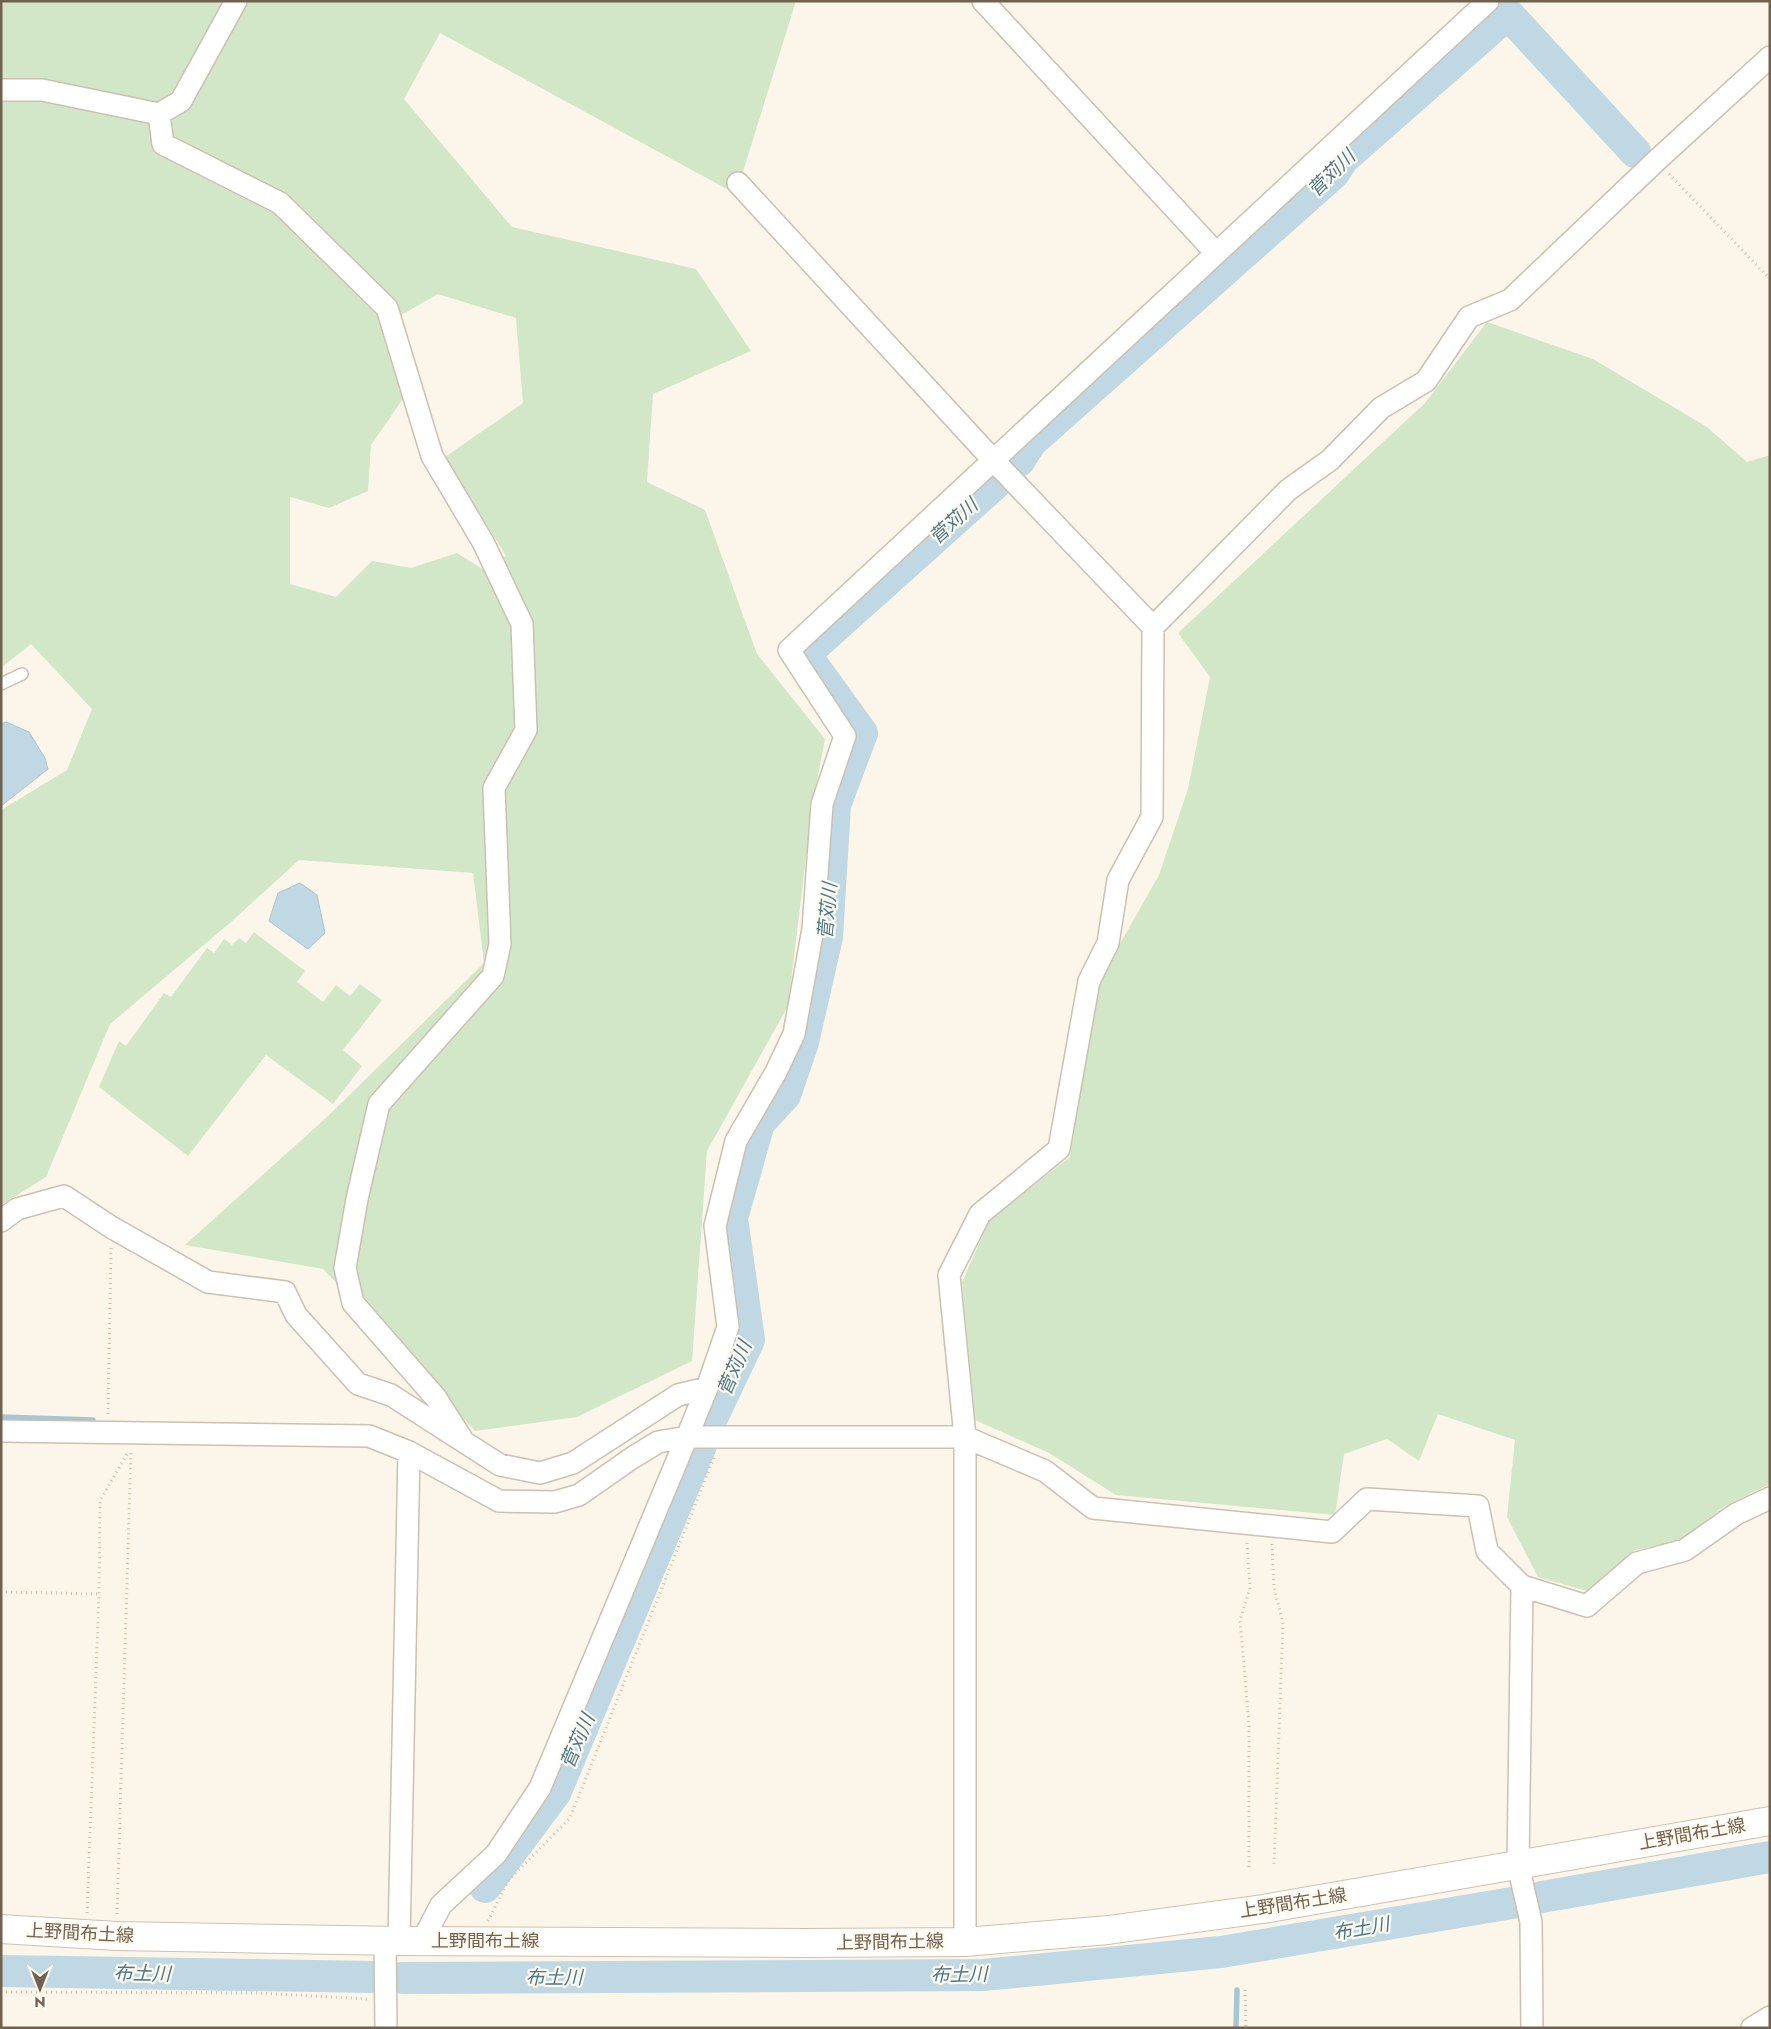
<svg xmlns="http://www.w3.org/2000/svg" width="1771" height="2029" viewBox="0 0 1771 2029" font-family="Jost,'Noto Sans JP',sans-serif">
	<rect width="100%" height="100%" fill="#fbf6e9"/>
	<!-- green -->
	<path fill="#d1e7c8" fill-rule="evenodd" d="M 1,1 L 796,1 L 736,194 L 440,33 L 404,99 L 512,227 L 696,269 L 751,351 L 653,394 L 647,482 L 705,510 L 757,654 L 825,739 L 813,801 L 788,1006 L 707,1151 L 692,1361 L 577,1417 L 475,1431 L 323,1269 L 185,1245 L 327,1117 L 484,963 L 473,873 L 299,860 L 231,922 L 110,1024 L 46,1177 L 1,1205 L 1,810 L 67,770 L 92,709 L 31,644 L 1,668 ZM 438,294 L 516,318 L 523,403 L 445,457 L 506,556 L 484,570 L 457,553 L 411,568 L 372,561 L 336,597 L 290,584 L 290,497 L 329,508 L 368,491 L 371,445 L 416,380 L 396,318 Z
		M 1487,322 L 1593,359 L 1707,427 L 1747,462 L 1770,455 L 1770,1484 L 1725,1506 L 1680,1541 L 1635,1550 L 1587,1591 L 1538,1577 L 1507,1517 L 1515,1440 L 1438,1414 L 1419,1461 L 1387,1439 L 1344,1454 L 1335,1515 L 1116,1495 L 1049,1453 L 975,1420 L 962,1282 L 989,1221 L 1070,1157 L 1097,984 L 1159,875 L 1188,789 L 1210,677 L 1178,633 L 1425,403 Z
		M 254,932 L 305,971 L 297,982 L 323,1002 L 336,985 L 350,996 L 360,984 L 382,1000 L 343,1050 L 362,1066 L 333,1104 L 266,1055 L 188,1156 L 99,1087 L 119,1041 L 126,1046 L 164,993 L 171,997 L 207,948 L 214,953 L 224,939 L 232,945 L 239,938 L 246,943 Z"/>
	<!-- water -->
	<path fill="#bfd8e3" stroke="#a6c6d3" d="M 6,722 L 29,732 L 45,758 L 48,769 L 1,806 L 1,724 Z
		M 300,883 L 317,895 L 325,933 L 308,949 L 269,921 L 278,893 Z"/>
	<g fill="none" stroke-linecap="round" stroke-linejoin="round">
		<!-- stream -->
		<path stroke="#a6c6d3" stroke-width="5.5" d="M 1,1417 L 93,1420
			M 1236,2028 L 1237,1990"/>
		<!-- river -->
		<path stroke="#bfd8e3" stroke-width="32" d="M 1019,461 L 1031,442 L 1333,174 L 1344,158 L 1508,14 L 1635,152
			M 711,1420 L 749,1340 L 732,1218 L 759,1123 L 785,1095 L 803,1042 L 827,937 L 835,805 L 862,733 L 805,654 L 996,483
			M 485,1887 L 555,1793 L 702,1443
			M 1542,1897 L 1770,1857
			M 1,1971 L 372,1977
			M 402,1978 L 983,1975 L 1221,1952 L 1512,1903"/>
		<!-- service casing -->
		<g stroke="#ccc0b0" stroke-width="14">
			<path id="service" d="M 1,684 L 22,674"/>
		</g>
		<!-- minor casing -->
		<g stroke="#ccc0b0" stroke-width="24">
			<path id="minor" d="M 983,1 L 1215,252
				M 1,90 L 42,90 L 159,114 L 181,101 L 236,1
				M 159,114 L 163,144 L 280,203 L 387,308 L 432,456 L 483,542 L 522,624 L 526,730 L 494,788 L 500,944 L 493,976 L 379,1104 L 357,1199 L 345,1268 L 353,1303 L 436,1398 L 462,1439
				M 738,183 L 994,461 L 1153,627 L 1152,817 L 1118,880 L 1108,943 L 1089,981 L 1059,1149 L 980,1214 L 949,1275 L 965,1437 L 965,1942
				M 1153,627 L 1288,490 L 1330,460 L 1381,408 L 1426,381 L 1469,317 L 1510,300 L 1656,161 L 1770,57
				M 1,1221 L 17,1209 L 64,1196 L 111,1227 L 208,1282 L 285,1292 L 296,1315 L 358,1384 L 391,1395 L 500,1465 L 540,1473 L 573,1463 L 678,1395 L 707,1388
				M 1,1431 L 369,1436 L 409,1452 L 499,1501 L 555,1502 L 579,1495 L 632,1458 L 658,1442 L 687,1437 L 965,1437 L 1045,1471 L 1093,1508 L 1332,1532 L 1367,1499 L 1478,1506 L 1487,1551 L 1522,1586 L 1587,1606 L 1637,1563 L 1685,1550 L 1736,1514 L 1770,1498
				M 1522,1586 L 1518,1865 L 1531,1922 L 1532,2028
				M 385,1940 L 386,2028
				M 399,1941 L 409,1452
				M 422,1941 L 441,1905 L 496,1854 L 540,1788 L 687,1437 L 707,1388 L 728,1327 L 715,1226 L 736,1141 L 776,1072 L 794,1034 L 813,929 L 822,804 L 845,736 L 789,650 L 1488,1
				M 1752,2028 L 1770,2017"/>
		</g>
		<!-- secondary casing -->
		<g stroke="#cec1ae" stroke-width="30">
			<path id="secondary" d="M 1,1929 L 117,1936 L 399,1941 L 804,1943 L 965,1942 L 1108,1930 L 1263,1909 L 1770,1821"/>
		</g>
		<!-- path -->
		<path stroke="#d2bea6" stroke-width="3" stroke-dasharray="1 4" stroke-linecap="butt" d="M 1669,174 L 1770,279
			M 108,1414 L 111,1247
			M 1247,1543 L 1250,1588 L 1240,1620 L 1249,1726 L 1249,1868
			M 1272,1544 L 1274,1587 L 1283,1624 L 1274,1864
			M 1,1592 L 99,1594
			M 87,1913 L 99,1594 L 100,1501 L 128,1452
			M 117,1914 L 131,1450
			M 488,1921 L 508,1881 L 570,1818 L 715,1455
			M 1245,1990 L 1246,2028
			M 1,1992 L 258,1993 L 368,1999"/>
		<!-- service -->
		<use href="#service" stroke="#fff" stroke-width="11"/>
		<!-- minor -->
		<use href="#minor" stroke="#fff" stroke-width="21"/>
		<!-- secondary -->
		<use href="#secondary" stroke="#fff" stroke-width="28"/>
	</g>
	<g text-anchor="middle" stroke-width="4.5" stroke-linejoin="round" paint-order="stroke">
		<!-- street labels -->
		<g font-size="18" fill="#73614f" stroke="#fdfaef">
			<text transform="translate(1692 1834) rotate(-10)" y="6">上野間布土線</text>
			<text transform="translate(1293 1903) rotate(-9)" y="6">上野間布土線</text>
			<text transform="translate(80 1933) rotate(3)" y="6">上野間布土線</text>
			<text x="485" y="1947">上野間布土線</text>
			<text transform="translate(890 1942) rotate(-1)" y="6">上野間布土線</text>
		</g>
		<!-- water labels -->
		<g font-size="19" font-style="italic" fill="#4e788a" stroke="#fdfaef">
			<text transform="translate(1331 173) rotate(-45)" y="7">菅苅川</text>
			<text transform="translate(953 521) rotate(-42)" y="7">菅苅川</text>
			<text transform="translate(827 911) rotate(-85)" y="7">菅苅川</text>
			<text transform="translate(734 1368) rotate(-67)" y="7">菅苅川</text>
			<text transform="translate(577 1741) rotate(-67)" y="7">菅苅川</text>
			<text transform="translate(1361 1928) rotate(-10)" y="7">布土川</text>
			<text transform="translate(142 1973) rotate(1)" y="7">布土川</text>
			<text transform="translate(959 1974) rotate(-1)" y="7">布土川</text>
			<text x="554" y="1984">布土川</text>
		</g>
	</g>
	<!-- border -->
	<rect width="1771" height="2029" fill="none" stroke="#73614f" stroke-width="5"/>
	<!-- north arrow -->
	<g transform="translate(40 1989) rotate(180)" stroke="#fdfaef" stroke-width="4" paint-order="stroke">
	<path d="M0-4L9 19L0 12L-9 19Z" fill="#73614f"/>
	<text y="-8" font-size="14" font-weight="bold" text-anchor="middle" fill="#73614f">N</text>
	</g>
</svg>
